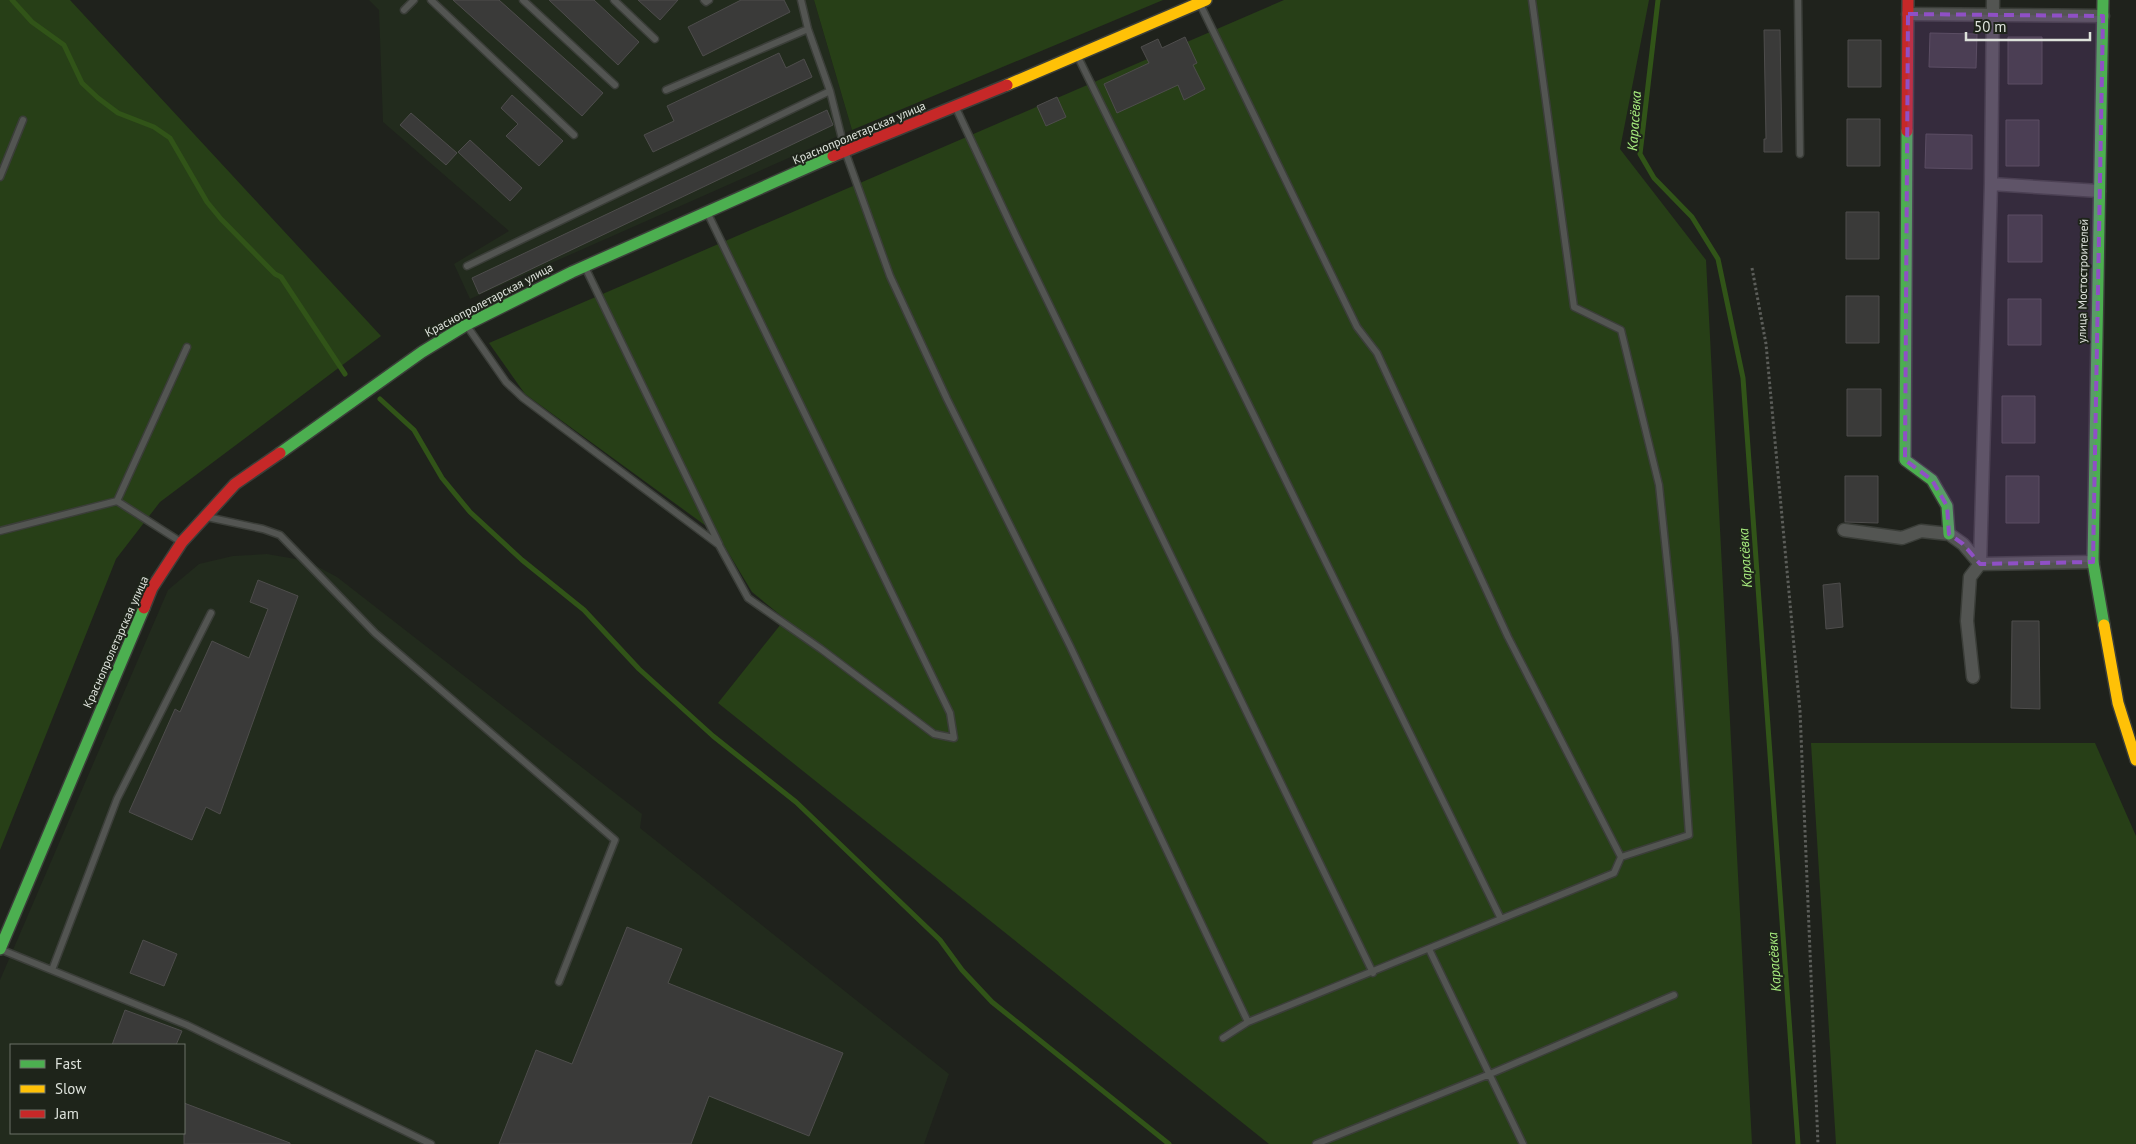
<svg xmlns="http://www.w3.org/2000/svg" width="2136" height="1144" viewBox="0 0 2136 1144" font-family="'PT Sans',sans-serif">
	<rect width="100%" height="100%" fill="#1f221c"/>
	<!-- built -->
	<path fill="#222b1d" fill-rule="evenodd" d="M 369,0 L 814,0 L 852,130 L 470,299 L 454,264 L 509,231 L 383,122 L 379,10 Z
		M 267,554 L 307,561 L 337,577 L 642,814 L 640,828 L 949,1074 L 924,1144 L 0,1144 L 0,980 L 168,590 L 199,564 L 233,556 ZM 11,1045 L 184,1045 L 184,1133 L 11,1133 Z"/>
	<!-- green -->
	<path fill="#273f17" d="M 0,0 L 70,0 L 381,336 L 160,502 L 116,559 L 0,850 Z
		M 814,0 L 1163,0 L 852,130 Z
		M 1284,0 L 1649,0 L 1620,149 L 1706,260 L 1752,1144 L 1269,1144 L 718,703 L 785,619 L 752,592 L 717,534 L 525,394 L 489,343 Z
		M 1811,743 L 2095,743 L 2136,836 L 2136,1144 L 1836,1144 Z"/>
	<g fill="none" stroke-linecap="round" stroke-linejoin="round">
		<!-- stream -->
		<path stroke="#315418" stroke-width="5" d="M 12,0 L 32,22 L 64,45 L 82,83 L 98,98 L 118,113 L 154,127 L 170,138 L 207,202 L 221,219 L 275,274 L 281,277 L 345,374
			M 1658,0 L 1640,154 L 1654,178 L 1692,217 L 1718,259 L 1743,378 L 1798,1144
			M 380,399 L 414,430 L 442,478 L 470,512 L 522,560 L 584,610 L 639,669 L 713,736 L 796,802 L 940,940 L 962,970 L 992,1002 L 1169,1144"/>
	</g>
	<!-- building -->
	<path fill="#3a3a39" stroke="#4e4d4c" d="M 453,0 L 499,0 L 603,93 L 582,116 Z
		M 549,0 L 594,0 L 639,42 L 618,65 Z
		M 638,0 L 678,0 L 660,20 Z
		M 741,0 L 784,0 L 790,12 L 703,56 L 688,27 Z
		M 1764,30 L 1780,30 L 1782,152 L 1764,152 L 1764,139 L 1766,139 Z
		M 1930,33 L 1977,34 L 1976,68 L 1929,67 Z
		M 1185,37 L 1197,63 L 1193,65 L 1205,89 L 1184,100 L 1178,85 L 1117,113 L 1104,84 L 1149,63 L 1141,47 L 1158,39 L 1162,48 Z
		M 2008,37 L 2042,37 L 2042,84 L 2008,84 Z
		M 1848,40 L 1881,40 L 1881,87 L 1848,87 Z
		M 779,53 L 786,68 L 804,59 L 812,77 L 653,152 L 644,135 L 674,121 L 667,106 Z
		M 512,95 L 563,141 L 539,166 L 506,136 L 518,124 L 501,108 Z
		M 1057,97 L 1066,117 L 1046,126 L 1037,106 Z
		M 827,110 L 833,125 L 479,294 L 472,278 Z
		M 411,113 L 457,153 L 446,165 L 400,125 Z
		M 1847,119 L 1880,119 L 1880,166 L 1847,166 Z
		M 2006,120 L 2039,120 L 2039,166 L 2006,166 Z
		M 1926,134 L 1972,135 L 1972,169 L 1925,168 Z
		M 470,140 L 522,188 L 510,201 L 458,152 Z
		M 1846,212 L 1879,212 L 1879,259 L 1846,259 Z
		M 2008,215 L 2042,215 L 2042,262 L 2008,262 Z
		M 1846,296 L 1879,296 L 1879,343 L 1846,343 Z
		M 2008,299 L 2041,299 L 2041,345 L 2008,345 Z
		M 1847,389 L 1881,389 L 1881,436 L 1847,436 Z
		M 2002,396 L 2035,396 L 2035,443 L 2002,443 Z
		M 1845,476 L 1878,476 L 1878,523 L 1845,522 Z
		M 2006,476 L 2039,476 L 2039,523 L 2006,523 Z
		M 258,580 L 298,596 L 220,814 L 206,807 L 192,840 L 129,812 L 175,709 L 180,712 L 212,641 L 249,658 L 268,609 L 250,602 Z
		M 1840,583 L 1843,627 L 1826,629 L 1823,585 Z
		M 2012,621 L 2039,621 L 2040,709 L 2011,708 Z
		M 627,927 L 682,949 L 668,983 L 843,1053 L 809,1136 L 709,1096 L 691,1144 L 499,1144 L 536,1050 L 572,1064 Z
		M 143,940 L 177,954 L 164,986 L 130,973 Z
		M 125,1010 L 182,1031 L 176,1045 L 112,1045 Z
		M 184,1103 L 290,1143 L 290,1144 L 184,1144 Z"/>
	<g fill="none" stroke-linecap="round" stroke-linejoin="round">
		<!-- lane casing -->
		<g stroke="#3b3e39" stroke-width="9">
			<path id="lane" d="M 431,0 L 574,135
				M 523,0 L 615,85
				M 614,0 L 655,39
				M 704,0 L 706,2 L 709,0
				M 801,0 L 808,29 L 830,91 L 845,151 L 890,276 L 947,399 L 1070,646 L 1248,1022
				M 1798,0 L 1800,154
				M 1200,4 L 1357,327 L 1377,353 L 1508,637 L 1621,857
				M 404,10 L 414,0
				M 1078,57 L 1501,919
				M 666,90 L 808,29
				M 956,108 L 1016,236 L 1373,973
				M 0,177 L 23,120
				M 467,266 L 830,91
				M 585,267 L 719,544
				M 467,326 L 506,382 L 523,398 L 719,545 L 748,598 L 821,649 L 934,734 L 954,738 L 950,713 L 708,214
				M 117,501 L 187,347
				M 207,517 L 263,529 L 280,535 L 375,633 L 615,840 L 559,982
				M 0,531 L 117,501 L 181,542
				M 1429,949 L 1523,1144
				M 2,950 L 187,1025 L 431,1144
				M 52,970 L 117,799 L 211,613
				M 1223,1038 L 1248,1022 L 1614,873 L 1621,857 L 1689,835 L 1675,638 L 1659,485 L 1621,330 L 1574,307 L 1532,0
				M 1316,1144 L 1490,1074 L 1674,995"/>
		</g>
		<!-- street casing -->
		<g stroke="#3b3e39" stroke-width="15">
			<path id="street" d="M 1908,14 L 2103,16
				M 1991,184 L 2099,191
				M 1844,530 L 1902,538 L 1921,531 L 1949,534 L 1963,544 L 1980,564 L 2093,562
				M 1973,677 L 1967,621 L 1970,577 L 1980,564 L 1991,184 L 1993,0"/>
		</g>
		<!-- fast casing -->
		<g stroke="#3b3e39" stroke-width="14">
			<path id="fast" d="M 2103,0 L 2093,562 L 2104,625
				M 1907,131 L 1905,460 L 1932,480 L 1947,506 L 1949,534
				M 280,453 L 422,352 L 466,325 L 572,272 L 833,156
				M 0,949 L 144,608"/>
		</g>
		<!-- slow casing -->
		<g stroke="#3b3e39" stroke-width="14">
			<path id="slow" d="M 1007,85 L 1206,0
				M 2104,625 L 2118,703 L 2136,760"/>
		</g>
		<!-- jam casing -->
		<g stroke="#3b3e39" stroke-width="14">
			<path id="jam" d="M 1907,131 L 1908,0
				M 833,156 L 1007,85
				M 144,608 L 152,588 L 182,542 L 235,484 L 280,453"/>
		</g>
		<!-- path -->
		<path stroke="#5c5e5a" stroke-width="3" stroke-dasharray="2.5 2.5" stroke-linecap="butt" d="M 1752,268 L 1766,344 L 1800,711 L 1818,1144"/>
		<!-- lane -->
		<use href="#lane" stroke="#535552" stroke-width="6"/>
		<!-- street -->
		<use href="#street" stroke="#535552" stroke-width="12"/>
		<!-- fast -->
		<use href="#fast" stroke="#4caf50" stroke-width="11"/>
		<!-- slow -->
		<use href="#slow" stroke="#ffc107" stroke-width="11"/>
		<!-- jam -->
		<use href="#jam" stroke="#c62828" stroke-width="11"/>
	</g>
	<!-- marked area -->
	<path fill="#8f50c5" fill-opacity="0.2" stroke="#8f50c5" stroke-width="4" stroke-dasharray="10 6" stroke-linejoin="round" d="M 1908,14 L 2103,16 L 2093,562 L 1980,564 L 1963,544 L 1949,534 L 1947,506 L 1932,480 L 1905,460 Z"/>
	<g text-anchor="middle" stroke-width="4" stroke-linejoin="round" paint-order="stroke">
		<!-- street labels -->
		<g font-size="12" fill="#dde2db" stroke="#1e241a">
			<text transform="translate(859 133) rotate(-23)" y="4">Краснопролетарская улица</text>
			<text transform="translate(2083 281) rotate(-89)" y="4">улица Мостостроителей</text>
			<text transform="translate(489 300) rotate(-28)" y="4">Краснопролетарская улица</text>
			<text transform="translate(116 642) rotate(-66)" y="4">Краснопролетарская улица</text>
		</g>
		<!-- water labels -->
		<g font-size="14" font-style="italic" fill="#a8ee7f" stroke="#1e241a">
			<text transform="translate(1634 121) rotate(-86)" y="5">Карасёвка</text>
			<text transform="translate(1745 558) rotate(-94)" y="5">Карасёвка</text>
			<text transform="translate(1774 962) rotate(-94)" y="5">Карасёвка</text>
		</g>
	</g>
	<!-- legend -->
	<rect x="10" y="1044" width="175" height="90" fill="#1e241a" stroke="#6a7067"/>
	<rect x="20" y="1060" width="25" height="8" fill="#4caf50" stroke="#6a7067"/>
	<text x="55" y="1069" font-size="15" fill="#dde2db">Fast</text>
	<rect x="20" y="1085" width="25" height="8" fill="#ffc107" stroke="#6a7067"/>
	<text x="55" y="1094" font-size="15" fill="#dde2db">Slow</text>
	<rect x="20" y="1110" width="25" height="8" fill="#c62828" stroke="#6a7067"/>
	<text x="55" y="1119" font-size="15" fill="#dde2db">Jam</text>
	<!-- scale -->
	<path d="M1966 32v8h124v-8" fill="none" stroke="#dde2db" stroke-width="2.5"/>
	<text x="1974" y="32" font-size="15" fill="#dde2db" stroke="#1e241a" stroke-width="4" paint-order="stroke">50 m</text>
</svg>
